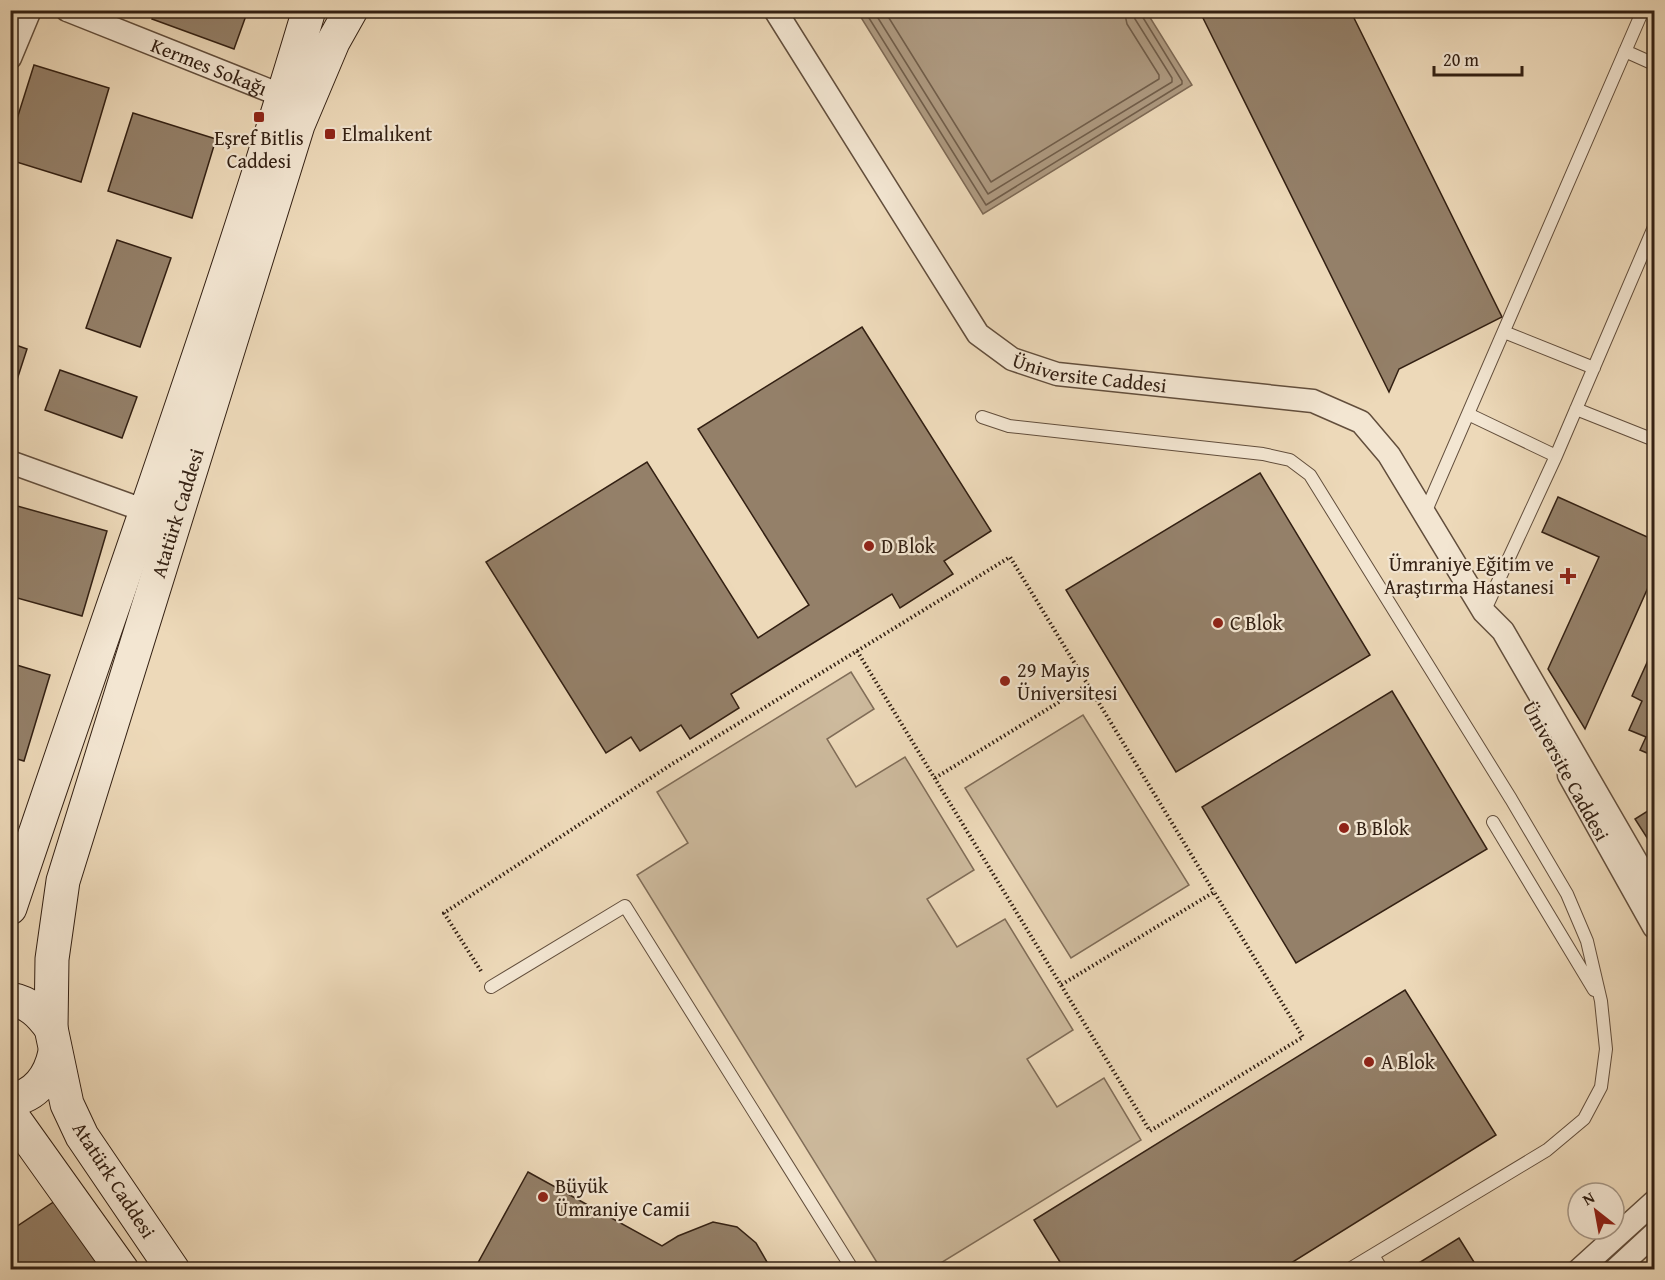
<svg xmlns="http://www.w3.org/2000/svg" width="1665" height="1280" viewBox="0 0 1665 1280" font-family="'Gentium Book Plus',serif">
	<rect width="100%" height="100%" fill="#edd9b9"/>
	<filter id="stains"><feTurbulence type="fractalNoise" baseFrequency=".00333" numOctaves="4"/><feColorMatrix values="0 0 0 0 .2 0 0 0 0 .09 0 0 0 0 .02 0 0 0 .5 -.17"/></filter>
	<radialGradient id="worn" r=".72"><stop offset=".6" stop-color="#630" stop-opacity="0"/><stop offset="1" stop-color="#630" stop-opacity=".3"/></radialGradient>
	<!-- green -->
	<path fill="#cdba9d" stroke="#806d58" stroke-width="1.5" d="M 851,672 L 874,709 L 827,739 L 856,787 L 905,757 L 974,870 L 927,899 L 957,947 L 1005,919 L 1073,1030 L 1027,1059 L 1057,1107 L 1104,1078 L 1141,1140 L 931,1269 L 881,1269 L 637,875 L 688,843 L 657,792 Z
		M 1083,715 L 1189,885 L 1071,958 L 965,788 Z"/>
	<!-- water -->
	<path fill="#ae9a81" stroke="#7d6955" stroke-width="1.5" d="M 857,11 L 1146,11 L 1192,85 L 983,214 Z"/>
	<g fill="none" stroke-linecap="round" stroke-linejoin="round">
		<!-- shore -->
		<path stroke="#705d4a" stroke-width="1.5" d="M 864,10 L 986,205 L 1182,84 L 1182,81 L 1142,16 L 1141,10
			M 873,10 L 988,194 L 1172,82 L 1172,78 L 1135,19 L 1133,10
			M 884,10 L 991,182 L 1159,79 L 1159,75 L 1127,24 L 1124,10"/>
	</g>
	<!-- building -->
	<path fill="#948069" stroke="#332013" stroke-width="1.5" d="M 155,10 L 248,10 L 234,49 L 152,19 Z
		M 1199,10 L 1350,10 L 1502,317 L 1399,369 L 1389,392 Z
		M 34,65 L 109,88 L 81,182 L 10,160 L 10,141 Z
		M 133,113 L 216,139 L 192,218 L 108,191 Z
		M 117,240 L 171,258 L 140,347 L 86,328 Z
		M 862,327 L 991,531 L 944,561 L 953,574 L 900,608 L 892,594 L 731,694 L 739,708 L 690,739 L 681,725 L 640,751 L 631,737 L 606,753 L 486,562 L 647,462 L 758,638 L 809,605 L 698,429 Z
		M 10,343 L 27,349 L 13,392 L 10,391 Z
		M 60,370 L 137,397 L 122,438 L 45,410 Z
		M 1260,473 L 1370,655 L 1176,772 L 1066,590 Z
		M 1558,497 L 1654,540 L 1654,574 L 1585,729 L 1548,669 L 1599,557 L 1542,532 Z
		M 10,504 L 107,531 L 82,616 L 10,596 Z
		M 1654,647 L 1654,756 L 1640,750 L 1646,737 L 1629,730 L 1642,701 L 1632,696 Z
		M 10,663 L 50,675 L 24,761 L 10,757 Z
		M 1392,691 L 1487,849 L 1296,963 L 1202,807 Z
		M 1654,807 L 1654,842 L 1651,844 L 1635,819 Z
		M 1405,990 L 1496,1135 L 1280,1270 L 1065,1270 L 1034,1220 Z
		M 528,1172 L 662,1246 L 678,1236 L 713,1222 L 737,1227 L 756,1243 L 767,1262 L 769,1270 L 474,1270 Z
		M 55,1201 L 102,1270 L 10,1270 L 10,1231 Z
		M 1459,1238 L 1474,1262 L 1462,1270 L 1420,1270 L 1417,1264 Z"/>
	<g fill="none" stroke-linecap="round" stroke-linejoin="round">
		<!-- lane casing -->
		<g stroke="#624e3c" stroke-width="14">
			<path id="lane" d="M 1625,51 L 1654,64
				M 1504,332 L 1594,368
				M 1576,409 L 1654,440
				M 1468,414 L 1556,456
				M 982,417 L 1009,426 L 1263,454 L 1290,460 L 1310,475 L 1511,799 L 1567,894 L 1587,941 L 1601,1001 L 1606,1049 L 1601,1087 L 1584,1119 L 1547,1150 L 1348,1270
				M 1425,513 L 1643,10
				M 1484,612 L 1556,456 L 1654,227
				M 1493,822 L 1594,990
				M 491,987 L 625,906 L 853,1270
				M 1373,1255 L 1382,1270"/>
		</g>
		<!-- street casing -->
		<g stroke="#624e3c" stroke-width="25">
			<g id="street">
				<path id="s1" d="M 67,10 L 283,96"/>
				<path id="s2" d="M 775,10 L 978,334 L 1012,359 L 1057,374 L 1313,401 L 1361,422 L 1389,455 L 1484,612 L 1503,631 L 1654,892"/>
				<path d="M 10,58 L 30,10"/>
				<path d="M 10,462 L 146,511"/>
				<path d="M 1569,775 L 1654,927"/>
				<path d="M 1579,1270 L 1654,1202"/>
				<path d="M 1615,1270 L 1654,1234"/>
			</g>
		</g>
		<!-- secondary casing -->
		<g stroke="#332013" stroke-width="35">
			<g id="secondary">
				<path d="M 10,908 C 110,609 219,313 309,10"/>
				<path d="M 10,999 C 30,1003 39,1012 51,1028"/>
				<path d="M 10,1100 C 37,1096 50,1076 55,1052"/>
				<path d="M 10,1113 L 122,1270"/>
				<path id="s3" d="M 173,1270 L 82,1136 L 67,1104 L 51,1028 L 52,959 L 63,881 L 298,125 L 333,42 L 351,10"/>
			</g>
		</g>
		<!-- path -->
		<path stroke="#332013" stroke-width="4" stroke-dasharray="1.5 3" stroke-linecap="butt" d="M 857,651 L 1010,557 L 1214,892
			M 935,778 L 1087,685
			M 481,971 L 444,913 L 672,764 L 857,651 L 1150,1131 L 1303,1037 L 1214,892 L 1061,985"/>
		<!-- lane -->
		<use href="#lane" stroke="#f3e6d2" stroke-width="12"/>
		<!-- street -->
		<use href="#street" stroke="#f3e6d2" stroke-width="22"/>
		<!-- secondary -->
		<use href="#secondary" stroke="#f3e6d2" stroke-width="33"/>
	</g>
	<!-- markers -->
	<g fill="#8f2418" stroke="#f3e6d2" stroke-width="2">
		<rect x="253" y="111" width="12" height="12" rx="3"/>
		<rect x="324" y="128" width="12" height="12" rx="3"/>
		<circle cx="869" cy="546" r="6"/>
		<path d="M1565 567h6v6h6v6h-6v6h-6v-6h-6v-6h6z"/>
		<circle cx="1218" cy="623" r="6"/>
		<circle cx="1005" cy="681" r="6"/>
		<circle cx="1344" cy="828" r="6"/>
		<circle cx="1369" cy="1062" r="6"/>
		<circle cx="543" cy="1197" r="6"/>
	</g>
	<g text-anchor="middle" stroke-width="4.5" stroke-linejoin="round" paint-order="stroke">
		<!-- street labels -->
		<g font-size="20" fill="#332013" stroke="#f3e6d2">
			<text dy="7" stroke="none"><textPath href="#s1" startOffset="153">Kermes Sokağı</textPath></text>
			<text dy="7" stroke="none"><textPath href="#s2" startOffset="504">Üniversite Caddesi</textPath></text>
			<text dy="7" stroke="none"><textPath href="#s3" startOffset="808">Atatürk Caddesi</textPath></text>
			<text transform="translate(1566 771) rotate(61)" y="7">Üniversite Caddesi</text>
			<text transform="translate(114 1180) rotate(57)" y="7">Atatürk Caddesi</text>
		</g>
		<!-- poi labels -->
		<g font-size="20" fill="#332013" stroke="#f3e6d2" text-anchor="start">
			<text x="342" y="141">Elmalıkent</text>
			<text x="259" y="145" text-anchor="middle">Eşref Bitlis<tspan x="259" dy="23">Caddesi</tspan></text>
			<text x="881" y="553">D Blok</text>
			<text x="1554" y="571" text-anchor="end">Ümraniye Eğitim ve<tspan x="1554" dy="23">Araştırma Hastanesi</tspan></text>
			<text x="1230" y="630">C Blok</text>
			<text x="1017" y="677">29 Mayıs<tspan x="1017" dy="23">Üniversitesi</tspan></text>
			<text x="1356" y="835">B Blok</text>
			<text x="1381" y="1069">A Blok</text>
			<text x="555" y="1193">Büyük<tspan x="555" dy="23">Ümraniye Camii</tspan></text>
		</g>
	</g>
	<!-- margin -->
	<rect width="1665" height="1280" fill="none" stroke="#edd9b9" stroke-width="36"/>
	<rect x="12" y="12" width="1641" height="1256" fill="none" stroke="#332013" stroke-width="3"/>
	<rect x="18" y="18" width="1629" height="1244" fill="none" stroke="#332013" stroke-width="1.5"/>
	<!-- north arrow -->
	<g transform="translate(1596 1211) rotate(329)"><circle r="28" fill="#f3e6d2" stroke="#a69786" stroke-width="1.5"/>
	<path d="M0-4.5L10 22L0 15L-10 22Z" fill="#8f2418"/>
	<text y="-9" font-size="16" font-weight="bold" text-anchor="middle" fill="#332013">N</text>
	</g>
	<!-- scale -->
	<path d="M1434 66v9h88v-9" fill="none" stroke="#332013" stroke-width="3"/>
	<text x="1443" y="66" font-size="18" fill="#332013" stroke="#f3e6d2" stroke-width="4.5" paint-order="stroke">20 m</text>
	<rect width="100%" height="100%" filter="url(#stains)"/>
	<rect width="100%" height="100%" fill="url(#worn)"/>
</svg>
